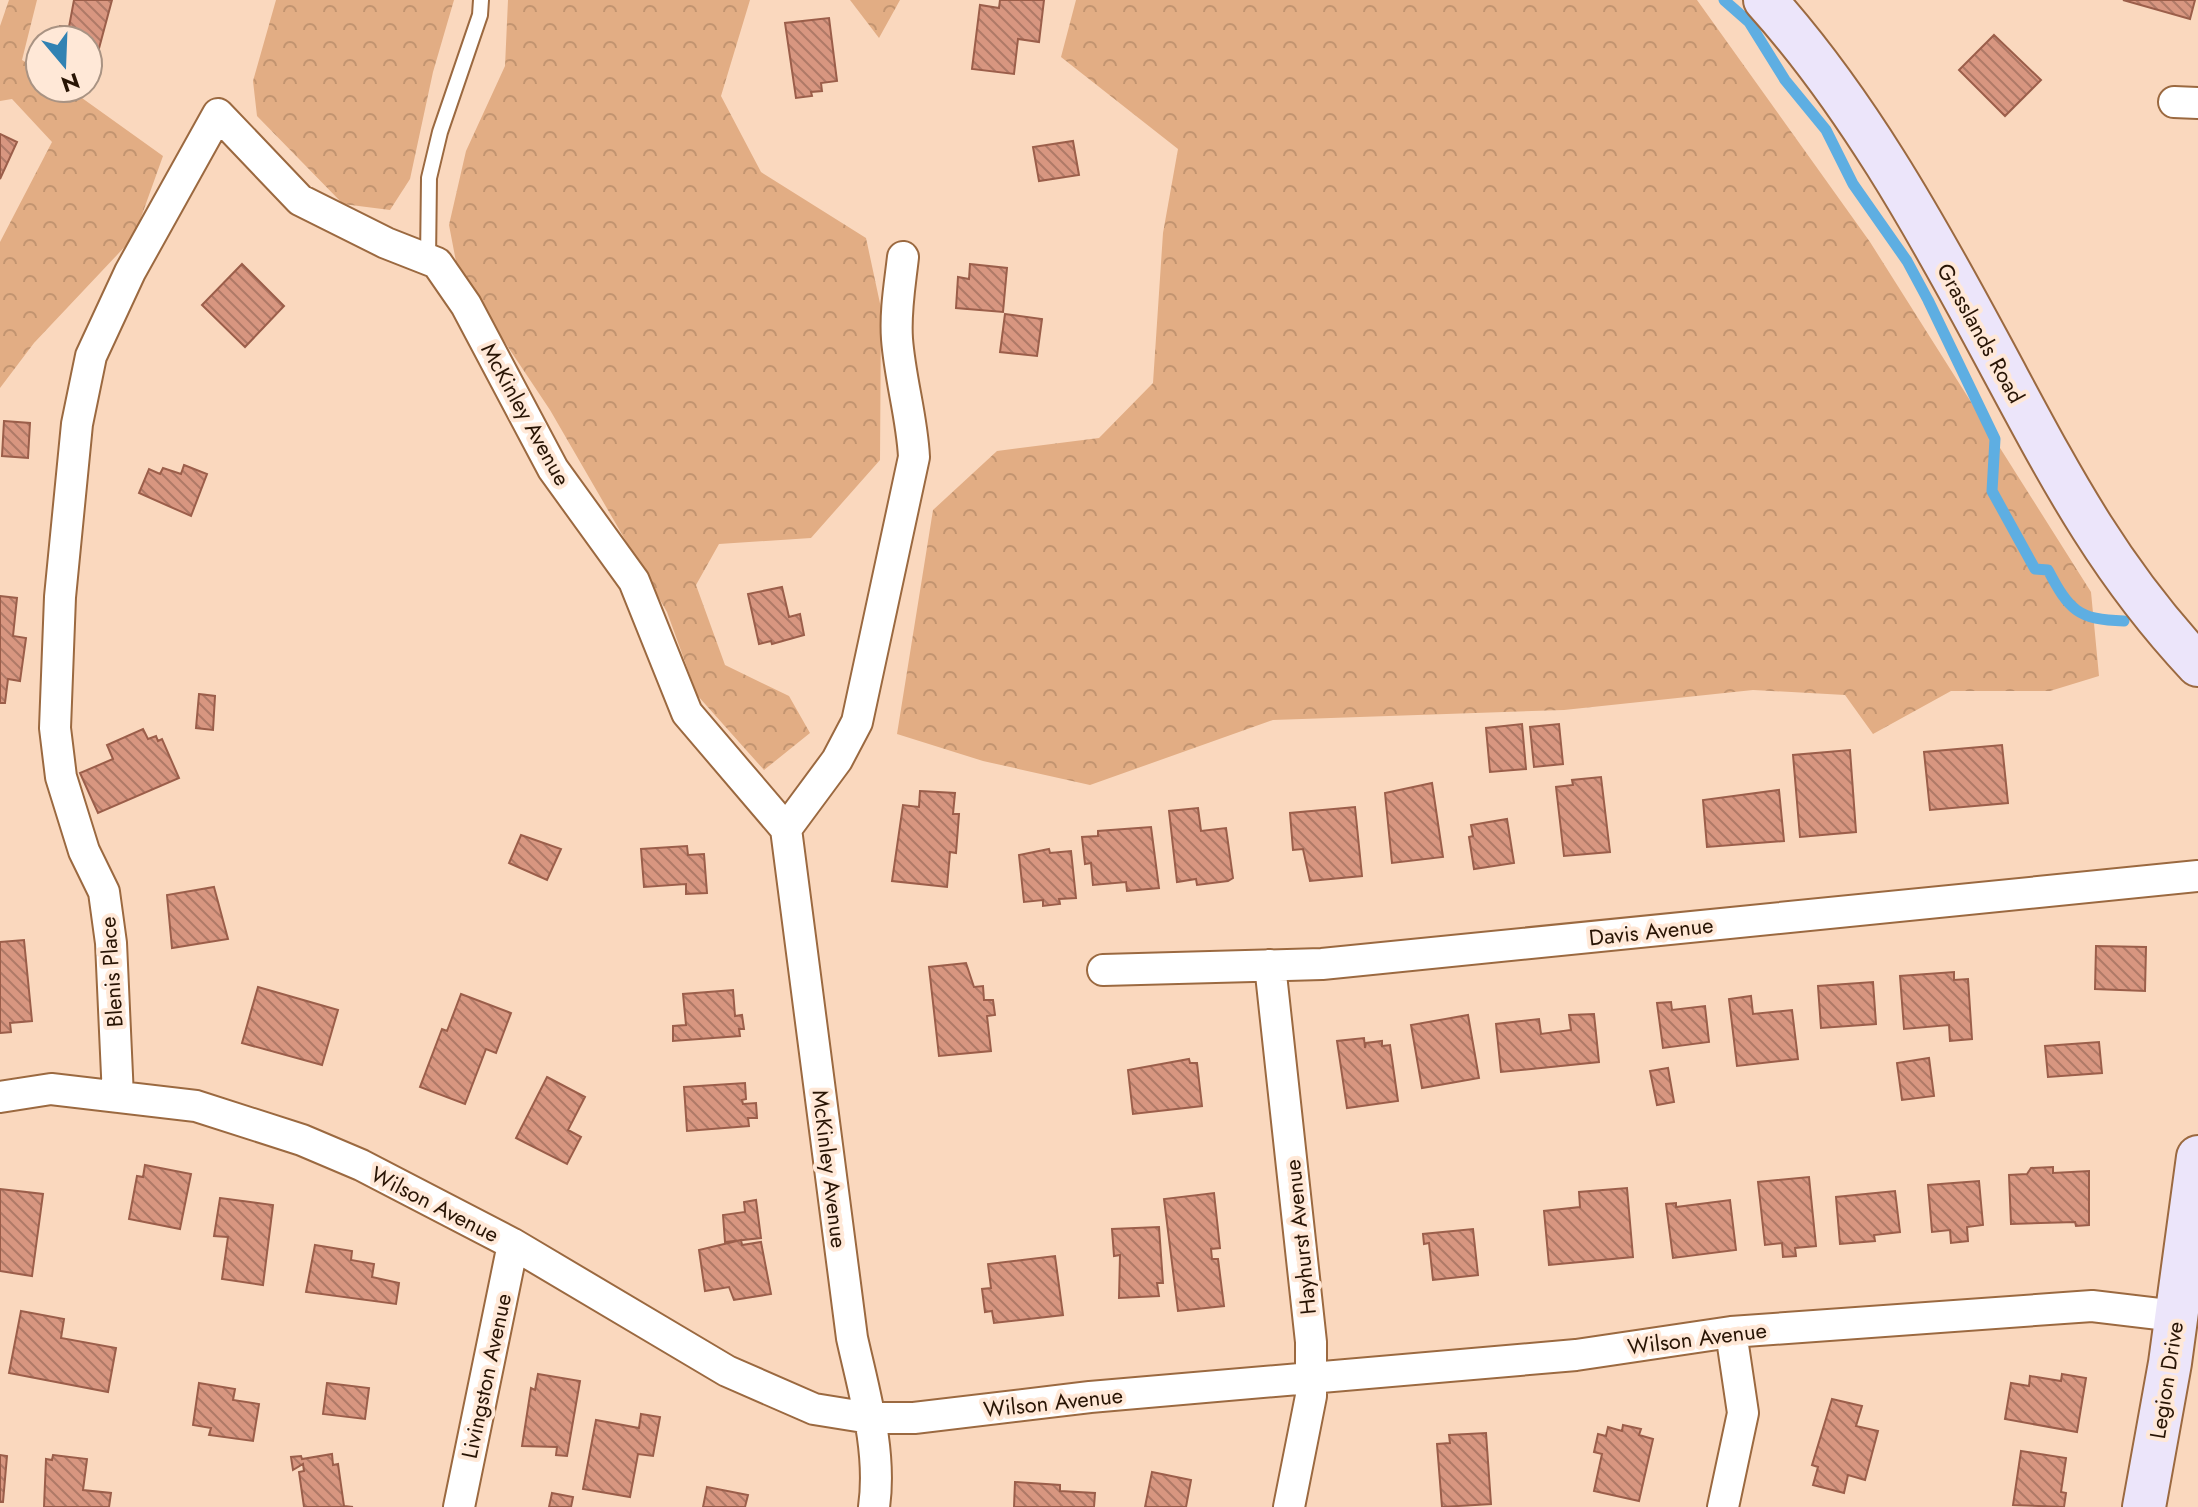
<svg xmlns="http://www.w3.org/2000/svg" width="2198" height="1507" viewBox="0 0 2198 1507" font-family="Jost,sans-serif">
	<defs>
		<pattern id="forest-crowns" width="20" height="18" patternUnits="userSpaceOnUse" patternTransform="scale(2)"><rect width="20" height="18" fill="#e2ad84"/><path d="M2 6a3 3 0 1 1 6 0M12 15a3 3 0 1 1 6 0" fill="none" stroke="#c29470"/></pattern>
		<pattern id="building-back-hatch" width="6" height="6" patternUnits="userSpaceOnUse" patternTransform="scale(2)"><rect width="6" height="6" fill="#d89680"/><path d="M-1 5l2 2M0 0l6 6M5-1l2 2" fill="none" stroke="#af7967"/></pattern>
	</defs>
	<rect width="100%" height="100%" fill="#fad8be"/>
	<!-- forest -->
	<path fill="url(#forest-crowns)" d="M 9,0 L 37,0 L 22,60 L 40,71 L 40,88 L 68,88 L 163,156 L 134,237 L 34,343 L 0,388 L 0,242 L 52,142 L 12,99 L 0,101 L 0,26 Z
		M 276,0 L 454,0 L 433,72 L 410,179 L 390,210 L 343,204 L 257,116 L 253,81 Z
		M 508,0 L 750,0 L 721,96 L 761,172 L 866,238 L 881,308 L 880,460 L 811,538 L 719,544 L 696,585 L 725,665 L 789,696 L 810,733 L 764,770 L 697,695 L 667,612 L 550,410 L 458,272 L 449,225 L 466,151 L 505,66 Z
		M 850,0 L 900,0 L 879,38 Z
		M 1076,0 L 1697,0 L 1870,242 L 2091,592 L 2099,676 L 2050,691 L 1951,691 L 1873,734 L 1845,695 L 1753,690 L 1564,710 L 1273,720 L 1090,785 L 983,761 L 897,734 L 933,510 L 997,451 L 1099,438 L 1153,383 L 1163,233 L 1178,149 L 1061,57 Z"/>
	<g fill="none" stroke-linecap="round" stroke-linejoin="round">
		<!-- stream -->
		<path stroke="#5eaee2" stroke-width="11" d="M 1724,0 L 1749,22 L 1785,80 L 1826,130 L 1853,184 L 1907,261 L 1928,300 L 1995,439 L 1992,491 L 2035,569 L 2048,570 C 2069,610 2078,620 2124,621"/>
	</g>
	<!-- building -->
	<path fill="url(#building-back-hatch)" stroke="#9b5e4a" stroke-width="2" d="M 74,0 L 112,0 L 98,52 L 88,50 L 88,40 L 58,40 L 60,26 L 69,27 Z
		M 1000,0 L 1044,0 L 1039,42 L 1018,39 L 1014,74 L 972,69 L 980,5 L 999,8 Z
		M 2123,0 L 2195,0 L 2190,19 Z
		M 829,18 L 837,81 L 821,83 L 822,91 L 811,92 L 812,96 L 796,98 L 785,23 Z
		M 1994,35 L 2041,80 L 2005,116 L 1959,70 Z
		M 0,134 L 17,142 L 0,179 Z
		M 1073,141 L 1079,175 L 1039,181 L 1033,147 Z
		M 242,264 L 284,306 L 245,347 L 202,305 Z
		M 970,264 L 1007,268 L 1003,312 L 956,308 L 958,277 L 969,279 Z
		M 1005,314 L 1042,319 L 1037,356 L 1000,352 Z
		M 4,421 L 30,423 L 28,458 L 2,456 Z
		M 184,465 L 207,474 L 191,516 L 139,493 L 149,469 L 160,474 L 163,468 L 181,474 Z
		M 782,587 L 789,617 L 800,614 L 804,635 L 772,644 L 771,641 L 759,644 L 748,594 Z
		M 0,596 L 17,598 L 13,636 L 26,638 L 20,681 L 8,679 L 5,703 L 0,703 Z
		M 199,694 L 215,696 L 213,730 L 196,728 Z
		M 1522,724 L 1526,769 L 1490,772 L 1486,728 Z
		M 1559,724 L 1563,764 L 1534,767 L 1530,727 Z
		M 143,729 L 148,739 L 156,736 L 158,741 L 162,739 L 179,778 L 98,813 L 80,773 L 113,759 L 107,745 Z
		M 2002,745 L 2008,803 L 1930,810 L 1924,752 Z
		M 1850,750 L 1856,832 L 1800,837 L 1793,755 Z
		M 1601,777 L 1610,852 L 1564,856 L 1556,787 L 1573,785 L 1572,780 Z
		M 1432,783 L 1443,857 L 1392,863 L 1385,793 Z
		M 1779,790 L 1784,841 L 1707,847 L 1703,800 Z
		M 920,791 L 955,793 L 953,814 L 959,814 L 956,853 L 950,852 L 947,887 L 892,881 L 903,805 L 919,807 Z
		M 1355,807 L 1362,876 L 1310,881 L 1303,849 L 1293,850 L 1290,813 Z
		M 1198,808 L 1201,831 L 1226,828 L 1233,878 L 1228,881 L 1197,885 L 1196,879 L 1177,882 L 1169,811 Z
		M 1507,819 L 1514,863 L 1474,869 L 1469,837 L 1473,836 L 1471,825 Z
		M 1151,827 L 1159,888 L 1127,891 L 1126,882 L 1093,885 L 1091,863 L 1085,864 L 1082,837 L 1098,836 L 1098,831 Z
		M 521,835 L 561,849 L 547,880 L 509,863 Z
		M 687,846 L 688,855 L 704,854 L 707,893 L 686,894 L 686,884 L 644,887 L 641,849 Z
		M 1049,849 L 1050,853 L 1071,851 L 1076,898 L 1059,899 L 1060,904 L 1043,906 L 1043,900 L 1024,902 L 1019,855 Z
		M 214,887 L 228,939 L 172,948 L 167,895 Z
		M 24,940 L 32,1021 L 10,1023 L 11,1032 L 0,1033 L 0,942 Z
		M 2096,946 L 2146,947 L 2145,991 L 2095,989 Z
		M 966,963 L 974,987 L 983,986 L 984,1000 L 993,1000 L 995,1015 L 987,1016 L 991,1051 L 939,1056 L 929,967 Z
		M 1954,972 L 1954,980 L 1968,979 L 1972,1039 L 1950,1041 L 1949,1025 L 1904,1029 L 1900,976 Z
		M 1873,982 L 1876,1024 L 1821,1028 L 1818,986 Z
		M 258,987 L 338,1010 L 322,1065 L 242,1043 Z
		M 733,990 L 735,1016 L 742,1015 L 744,1029 L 739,1029 L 740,1036 L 673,1041 L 673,1026 L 686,1025 L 683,994 Z
		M 461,994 L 511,1013 L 496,1053 L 486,1049 L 465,1104 L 420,1087 L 442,1029 L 447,1031 Z
		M 1751,996 L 1753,1014 L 1792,1010 L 1798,1059 L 1737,1066 L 1729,999 Z
		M 1671,1002 L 1672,1010 L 1705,1006 L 1709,1042 L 1663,1048 L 1657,1003 Z
		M 1594,1014 L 1599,1062 L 1501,1072 L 1496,1024 L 1539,1019 L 1541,1034 L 1571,1030 L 1569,1015 Z
		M 1468,1015 L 1479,1078 L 1422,1088 L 1411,1025 Z
		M 1364,1038 L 1365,1048 L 1366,1043 L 1382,1041 L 1382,1046 L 1390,1045 L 1398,1101 L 1347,1108 L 1337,1041 Z
		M 2099,1042 L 2102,1073 L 2048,1077 L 2045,1046 Z
		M 1929,1058 L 1934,1096 L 1902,1100 L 1897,1063 Z
		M 1189,1059 L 1190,1063 L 1197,1063 L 1202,1106 L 1133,1114 L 1128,1070 Z
		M 1668,1068 L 1674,1102 L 1657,1105 L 1650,1071 Z
		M 547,1077 L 585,1097 L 568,1130 L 581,1137 L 567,1164 L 516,1138 Z
		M 745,1083 L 746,1099 L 742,1100 L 743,1104 L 756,1103 L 757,1118 L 748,1118 L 749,1126 L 687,1131 L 684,1087 Z
		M 145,1165 L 191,1174 L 180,1229 L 129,1219 L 137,1176 L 143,1177 Z
		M 2053,1167 L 2053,1173 L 2089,1171 L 2089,1225 L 2076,1226 L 2075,1222 L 2011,1224 L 2009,1175 L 2027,1174 L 2031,1168 Z
		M 1809,1177 L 1816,1246 L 1795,1248 L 1796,1256 L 1783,1257 L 1782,1243 L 1765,1245 L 1758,1182 Z
		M 1979,1181 L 1983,1225 L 1967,1227 L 1968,1241 L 1951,1243 L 1950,1230 L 1932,1232 L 1928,1185 Z
		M 1627,1188 L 1633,1257 L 1549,1265 L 1544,1211 L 1580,1207 L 1579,1192 Z
		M 0,1189 L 43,1194 L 32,1276 L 0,1271 Z
		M 1895,1191 L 1900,1232 L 1874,1235 L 1875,1241 L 1840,1244 L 1836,1197 Z
		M 1214,1193 L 1220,1248 L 1211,1249 L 1212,1259 L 1218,1259 L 1224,1306 L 1178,1311 L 1164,1199 Z
		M 220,1198 L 273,1205 L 263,1285 L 222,1279 L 228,1237 L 214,1236 Z
		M 756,1200 L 761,1238 L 725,1242 L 723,1215 L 745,1212 L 744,1202 Z
		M 1730,1200 L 1736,1250 L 1673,1258 L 1666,1204 L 1676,1203 L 1676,1207 Z
		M 1159,1227 L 1163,1283 L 1157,1283 L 1159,1296 L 1119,1298 L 1120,1255 L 1114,1256 L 1112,1229 Z
		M 1473,1229 L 1478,1275 L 1433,1280 L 1429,1243 L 1424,1244 L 1423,1234 Z
		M 741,1240 L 742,1245 L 761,1242 L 771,1294 L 734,1300 L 729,1287 L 705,1291 L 699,1250 Z
		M 315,1245 L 352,1251 L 351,1260 L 374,1264 L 372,1277 L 399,1283 L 396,1304 L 306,1292 Z
		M 1055,1256 L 1063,1315 L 994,1323 L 992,1311 L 985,1312 L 982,1289 L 991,1288 L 988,1264 Z
		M 21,1311 L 64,1319 L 61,1338 L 116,1348 L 108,1392 L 9,1373 Z
		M 538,1374 L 580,1381 L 567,1456 L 556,1455 L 557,1447 L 522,1446 L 531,1388 L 535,1390 Z
		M 2062,1374 L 2086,1378 L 2077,1432 L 2005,1419 L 2011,1383 L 2029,1386 L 2030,1376 L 2061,1381 Z
		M 199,1383 L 235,1389 L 233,1400 L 259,1404 L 253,1441 L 209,1435 L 211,1428 L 193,1425 Z
		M 327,1383 L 369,1388 L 365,1419 L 323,1414 Z
		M 1832,1399 L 1862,1406 L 1856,1426 L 1878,1431 L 1865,1480 L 1848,1475 L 1844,1493 L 1813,1485 L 1818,1467 L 1812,1465 Z
		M 641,1414 L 660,1417 L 653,1456 L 638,1454 L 630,1497 L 583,1489 L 596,1420 L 639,1428 Z
		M 1623,1425 L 1641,1429 L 1639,1435 L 1653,1439 L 1639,1501 L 1594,1491 L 1602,1454 L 1594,1452 L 1598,1434 L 1606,1436 L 1608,1427 L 1622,1431 Z
		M 1486,1433 L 1491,1504 L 1442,1507 L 1437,1444 L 1450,1443 L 1449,1435 Z
		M 2021,1451 L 2066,1458 L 2061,1492 L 2066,1493 L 2064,1507 L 2013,1505 Z
		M 332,1454 L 333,1465 L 338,1464 L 344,1506 L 353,1507 L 304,1507 L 299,1472 L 304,1471 L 303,1464 L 293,1470 L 291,1457 L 301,1456 L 302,1459 Z
		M 0,1455 L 7,1456 L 3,1502 L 0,1502 Z
		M 53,1455 L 87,1459 L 83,1490 L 111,1493 L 109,1507 L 44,1507 L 46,1459 L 52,1460 Z
		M 1152,1472 L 1191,1480 L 1186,1507 L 1145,1507 Z
		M 1015,1482 L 1060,1485 L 1060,1491 L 1095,1493 L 1094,1507 L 1014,1507 Z
		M 707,1487 L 748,1495 L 745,1507 L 703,1507 Z
		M 552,1493 L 573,1497 L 571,1507 L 549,1507 Z"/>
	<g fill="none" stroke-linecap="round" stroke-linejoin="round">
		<!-- lane casing -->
		<g stroke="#9b6940" stroke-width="18">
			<path id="lane" d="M 428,260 L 429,178 L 440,132 L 480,15 L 481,0"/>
		</g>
		<!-- street casing -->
		<g stroke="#9b6940" stroke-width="34">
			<path id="street" d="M 2174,102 L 2198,103
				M 786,829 L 837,760 L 857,722 L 914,457 C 912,417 900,379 897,339 C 895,311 900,284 903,257
				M 1270,965 L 1311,1342 L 1311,1396 L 1289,1507
				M 1103,970 L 1322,964 L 2198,876
				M 0,1097 L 51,1089 L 196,1106 L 302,1140 L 361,1165 L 513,1244 L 727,1371 L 814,1409 L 870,1418 L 914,1418 L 1090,1397 L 1576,1355 L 1731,1332 L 2092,1306 L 2176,1316
				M 118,1097 L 111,943 L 104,892 L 84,851 L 61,777 L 55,728 L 60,597 L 77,424 L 91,356 L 130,272 L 218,114 L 300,200 L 386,243 L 437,263 L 466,305 L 553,469 L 634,581 L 687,713 L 786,829 L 852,1338 C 864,1392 882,1451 874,1507
				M 459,1507 L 513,1244
				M 1723,1507 L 1743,1413 L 1731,1332"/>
		</g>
		<!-- secondary casing -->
		<g stroke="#9b6940" stroke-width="46">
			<path id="secondary" d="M 1765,0 C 1855,100 1924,223 1987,340 C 2053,462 2102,563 2198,665
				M 2144,1507 L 2170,1363 L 2198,1157"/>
		</g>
		<!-- lane -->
		<use href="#lane" stroke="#fff" stroke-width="14"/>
		<!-- street -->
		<use href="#street" stroke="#fff" stroke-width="30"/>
		<!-- secondary -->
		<use href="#secondary" stroke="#ece5fa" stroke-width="42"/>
	</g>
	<g text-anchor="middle" stroke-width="8" stroke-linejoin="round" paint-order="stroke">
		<!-- street labels -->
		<g font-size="22" fill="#281404" stroke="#ffe8d7">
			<text transform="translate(1981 333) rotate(61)" y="8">Grasslands Road</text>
			<text transform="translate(526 414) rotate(61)" y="8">McKinley Avenue</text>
			<text transform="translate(1651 931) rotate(-6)" y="8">Davis Avenue</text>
			<text transform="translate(111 972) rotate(-94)" y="8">Blenis Place</text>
			<text transform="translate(830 1169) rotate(83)" y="8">McKinley Avenue</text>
			<text transform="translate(435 1204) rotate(27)" y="8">Wilson Avenue</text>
			<text transform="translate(1300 1237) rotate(-96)" y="8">Hayhurst Avenue</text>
			<text transform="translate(1697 1338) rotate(-7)" y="8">Wilson Avenue</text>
			<text transform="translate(486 1376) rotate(-78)" y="8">Livingston Avenue</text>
			<text transform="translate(2166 1380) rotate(-81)" y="8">Legion Drive</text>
			<text transform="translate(1053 1402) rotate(-6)" y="8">Wilson Avenue</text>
		</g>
	</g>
	<!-- north arrow -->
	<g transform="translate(64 64) rotate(161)"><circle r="38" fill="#ffe8d7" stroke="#a99383" stroke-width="2"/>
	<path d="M0-6L14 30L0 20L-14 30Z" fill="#3182b3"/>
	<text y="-12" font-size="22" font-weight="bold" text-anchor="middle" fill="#281404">N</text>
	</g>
</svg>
